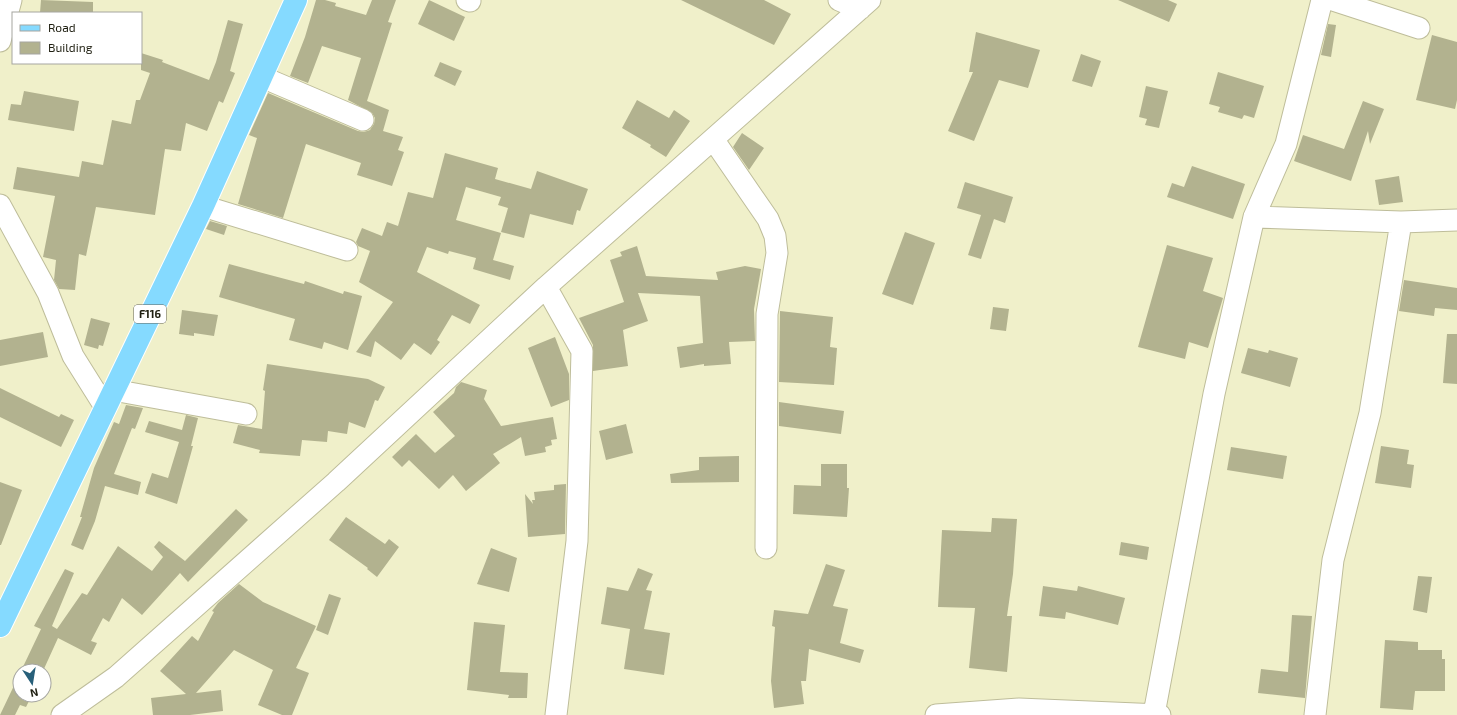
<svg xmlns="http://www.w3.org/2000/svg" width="1457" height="715" viewBox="0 0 1457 715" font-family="'Exo 2',sans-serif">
	<rect width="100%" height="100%" fill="#f0f0ca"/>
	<!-- building -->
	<path fill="#b2b28f" d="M 41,0 L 93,2 L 93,13 L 40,13 Z
		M 316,0 L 325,0 L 336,3 L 335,6 L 366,15 L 372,0 L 396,0 L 388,22 L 392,23 L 367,101 L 389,110 L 383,131 L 403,137 L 398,150 L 404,152 L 392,186 L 357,175 L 361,163 L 306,144 L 283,218 L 238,204 L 257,138 L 249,135 L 268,93 L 358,131 L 364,132 L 370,130 L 374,124 L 375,118 L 372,113 L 348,100 L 361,58 L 322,46 L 308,83 L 290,76 L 305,37 Z
		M 429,0 L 465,17 L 454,41 L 418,24 Z
		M 681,0 L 764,0 L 791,14 L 774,45 Z
		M 1118,0 L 1168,0 L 1177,4 L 1169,22 Z
		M 228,20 L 243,24 L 230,71 L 235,73 L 223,103 L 219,101 L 207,131 L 186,123 L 181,151 L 165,149 L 155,215 L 96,207 L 86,256 L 79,254 L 75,290 L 59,289 L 54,280 L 56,260 L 43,257 L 55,196 L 13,189 L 17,167 L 79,177 L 82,161 L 103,165 L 112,120 L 131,124 L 136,100 L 140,100 L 150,73 L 141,70 L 141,53 L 163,60 L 162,62 L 209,80 L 216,62 Z
		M 1328,24 L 1336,25 L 1331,57 L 1321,55 Z
		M 976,32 L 1040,50 L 1028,88 L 999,80 L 974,141 L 948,131 L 973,72 L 969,72 Z
		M 1432,35 L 1457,42 L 1457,100 L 1455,109 L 1416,100 Z
		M 1081,54 L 1101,61 L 1092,87 L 1072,81 Z
		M 440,62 L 462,71 L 455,86 L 434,76 Z
		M 1218,72 L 1264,86 L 1254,118 L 1244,115 L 1242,119 L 1218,112 L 1220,107 L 1209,104 Z
		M 1146,86 L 1168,91 L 1159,128 L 1145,125 L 1147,119 L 1139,117 Z
		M 24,91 L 79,101 L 74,131 L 8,120 L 11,104 L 21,105 Z
		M 637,100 L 669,118 L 674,110 L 690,121 L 666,157 L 650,147 L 651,145 L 622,128 Z
		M 1363,101 L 1384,109 L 1370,144 L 1368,131 L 1351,181 L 1294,161 L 1303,135 L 1344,149 Z
		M 742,133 L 764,148 L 749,170 L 733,147 Z
		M 445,153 L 498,168 L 495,179 L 531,189 L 537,171 L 588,189 L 580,211 L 577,210 L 573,225 L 530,214 L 524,238 L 501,232 L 508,208 L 498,205 L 501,197 L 466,187 L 456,220 L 501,233 L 493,260 L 514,266 L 510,280 L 473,269 L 476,258 L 449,251 L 448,254 L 427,247 L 417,272 L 480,305 L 470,324 L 452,315 L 437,340 L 440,342 L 431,355 L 414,343 L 401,360 L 375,341 L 371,357 L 356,352 L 393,302 L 359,282 L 370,251 L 358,246 L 356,242 L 362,228 L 382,236 L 387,222 L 398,226 L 408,192 L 433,198 Z
		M 1192,166 L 1245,184 L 1233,219 L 1167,197 L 1172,183 L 1184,187 Z
		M 1399,176 L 1403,202 L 1379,205 L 1375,180 Z
		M 965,182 L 1013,197 L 1005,223 L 994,219 L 981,259 L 968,255 L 981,215 L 957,208 Z
		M 210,221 L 227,226 L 224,235 L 206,229 Z
		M 905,232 L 935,243 L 913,305 L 882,294 Z
		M 1167,245 L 1213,258 L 1203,291 L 1223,298 L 1208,348 L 1189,342 L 1185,359 L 1138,347 Z
		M 637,246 L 646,276 L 718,280 L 716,272 L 745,266 L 761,269 L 754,309 L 755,341 L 729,342 L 731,364 L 704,366 L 704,364 L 680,368 L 677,347 L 703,343 L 700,296 L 638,293 L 648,321 L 623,330 L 628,366 L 593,371 L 593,345 L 579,318 L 624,302 L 610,260 L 622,256 L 620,252 Z
		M 229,264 L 304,284 L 305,281 L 343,294 L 344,291 L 362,296 L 348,350 L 324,342 L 322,349 L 289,340 L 295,319 L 219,297 Z
		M 1404,280 L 1457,288 L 1457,310 L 1435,308 L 1434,316 L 1399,311 Z
		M 993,307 L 1009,309 L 1006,331 L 990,329 Z
		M 182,310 L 218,315 L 214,336 L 194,333 L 194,336 L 179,334 Z
		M 780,311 L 833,317 L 830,347 L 837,348 L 834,385 L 779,382 Z
		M 91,318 L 110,323 L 103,346 L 99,345 L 98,349 L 84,345 Z
		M 43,332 L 48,357 L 0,366 L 0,340 Z
		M 1447,334 L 1457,334 L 1457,384 L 1443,383 Z
		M 555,337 L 569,374 L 569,400 L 551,407 L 528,348 Z
		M 1248,348 L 1268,353 L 1269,350 L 1298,358 L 1290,387 L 1241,373 Z
		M 267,364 L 368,379 L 385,387 L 378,401 L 375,400 L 365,428 L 349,422 L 347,434 L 328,431 L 327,442 L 302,440 L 300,456 L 259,453 L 260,450 L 233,443 L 238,425 L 262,429 L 265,391 L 263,390 Z
		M 461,382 L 487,390 L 484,399 L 501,426 L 553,417 L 557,439 L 551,440 L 552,445 L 545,447 L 546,452 L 525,456 L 521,437 L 493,454 L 500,463 L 466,491 L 453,475 L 439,489 L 409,460 L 402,467 L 392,457 L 416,434 L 435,453 L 455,436 L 433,412 L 454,393 L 456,387 Z
		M 0,388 L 59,417 L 61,414 L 74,420 L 61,447 L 0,417 Z
		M 779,402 L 844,411 L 841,434 L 779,426 Z
		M 126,405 L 143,408 L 135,429 L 132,428 L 114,474 L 141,482 L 138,495 L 105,486 L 95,521 L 83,550 L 71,545 L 82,517 L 80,517 L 94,468 L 114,422 L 119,424 Z
		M 186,415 L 198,418 L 191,446 L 193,446 L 177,504 L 145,493 L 152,473 L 168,478 L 179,442 L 145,432 L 149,421 L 182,430 Z
		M 626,424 L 633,453 L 606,460 L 599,431 Z
		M 1381,446 L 1409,450 L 1407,464 L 1414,465 L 1411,488 L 1375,483 Z
		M 1231,447 L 1287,456 L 1283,479 L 1227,470 Z
		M 739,456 L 739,482 L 671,483 L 670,474 L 699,470 L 699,457 Z
		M 821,464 L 847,464 L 847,488 L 849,488 L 847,517 L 793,514 L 794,485 L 821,486 Z
		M 0,482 L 22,490 L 1,545 L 0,545 Z
		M 566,484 L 565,534 L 528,537 L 525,494 L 533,504 L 532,500 L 535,500 L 534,492 L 554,490 L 554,485 Z
		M 236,509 L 248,520 L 188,582 L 180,573 L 142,615 L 122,598 L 109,622 L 103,618 L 91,641 L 97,643 L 91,655 L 58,638 L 43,671 L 21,671 L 41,629 L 34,626 L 65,569 L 74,573 L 52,626 L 57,629 L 82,593 L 87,595 L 118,546 L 152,571 L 163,557 L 154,547 L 159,541 L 185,561 Z
		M 346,517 L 385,544 L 389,539 L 399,547 L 377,577 L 367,569 L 368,568 L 329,540 Z
		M 992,518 L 1017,519 L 1013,574 L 1007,616 L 1012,616 L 1007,672 L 969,668 L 975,608 L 938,607 L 942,530 L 991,532 Z
		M 1121,542 L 1149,547 L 1147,560 L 1119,555 Z
		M 491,548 L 517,558 L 509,592 L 477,584 Z
		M 826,564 L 845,570 L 833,606 L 848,609 L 840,643 L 864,650 L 860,663 L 809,649 L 806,681 L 801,681 L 804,704 L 774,708 L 771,681 L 775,627 L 772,626 L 774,610 L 808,614 Z
		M 638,568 L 653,574 L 646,590 L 652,591 L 644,629 L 670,633 L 664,675 L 624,669 L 630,629 L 601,624 L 607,587 L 628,591 Z
		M 1418,576 L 1432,577 L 1427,613 L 1413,610 Z
		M 239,584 L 263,602 L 316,626 L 296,668 L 309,673 L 292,715 L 282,715 L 258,705 L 273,670 L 234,650 L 196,693 L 221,690 L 223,711 L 190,715 L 153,715 L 151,698 L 186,694 L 160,671 L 192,636 L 198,641 L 214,612 L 212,611 L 218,603 Z
		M 1043,586 L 1077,591 L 1078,586 L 1125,598 L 1118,625 L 1066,612 L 1065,619 L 1039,616 Z
		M 329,594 L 341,598 L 328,635 L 316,630 Z
		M 1292,615 L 1312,616 L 1305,698 L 1258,693 L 1261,669 L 1288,672 Z
		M 474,622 L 505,625 L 500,672 L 528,673 L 527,698 L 508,698 L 509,695 L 467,690 Z
		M 1385,640 L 1418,642 L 1418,650 L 1442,650 L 1442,659 L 1445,659 L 1445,691 L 1415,691 L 1413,710 L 1380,708 Z
		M 20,673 L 20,695 L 32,695 L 26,707 L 20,705 L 15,715 L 0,715 Z"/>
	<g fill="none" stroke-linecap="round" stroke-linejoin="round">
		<!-- minor casing -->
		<g stroke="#bebd9a" stroke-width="23">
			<path id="minor" d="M 467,0 L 470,1
				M 839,0 L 860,9
				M 1333,0 L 1419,28
				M 0,41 L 11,0
				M 262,77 L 363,120
				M 713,139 L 768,219 L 775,236 L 777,253 L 767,314 L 766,548
				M 0,205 L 48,293 L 73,356 L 105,407
				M 203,206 L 347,250
				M 1254,217 L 1401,222 L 1457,220
				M 546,287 L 582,351 L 577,541 L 556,715
				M 113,390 L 246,414
				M 1154,714 L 1214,394 L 1254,217 L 1286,144 L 1322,0
				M 62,715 L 116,677 L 336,482 L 546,287 L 870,0
				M 936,715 L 1019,709 L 1160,715
				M 1315,715 L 1333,560 L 1370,413 L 1401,222"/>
		</g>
		<!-- major casing -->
		<g stroke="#fff" stroke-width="24">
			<path id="major" d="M 0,626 L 203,206 L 296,0"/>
		</g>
		<!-- minor -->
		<use href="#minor" stroke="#fff" stroke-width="21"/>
		<!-- major -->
		<use href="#major" stroke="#85daff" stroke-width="22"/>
	</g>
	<g text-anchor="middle" stroke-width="3.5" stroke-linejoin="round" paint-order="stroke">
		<!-- shield labels -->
		<rect fill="#fff" stroke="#626258" stroke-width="1" x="134" y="305" width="32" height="18" rx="3"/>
		<g font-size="11" font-weight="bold" fill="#1f1f11">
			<text x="150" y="318">F116</text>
		</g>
	</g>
	<!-- legend -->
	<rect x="12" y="12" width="130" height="52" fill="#ffffff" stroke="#a5a5a0"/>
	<rect x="20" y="25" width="20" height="6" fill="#85daff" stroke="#a5a5a0"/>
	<text x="48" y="32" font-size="12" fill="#1f1f11">Road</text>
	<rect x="20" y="42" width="20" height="12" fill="#b2b28f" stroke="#a5a5a0"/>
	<text x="48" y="52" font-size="12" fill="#1f1f11">Building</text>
	<!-- north arrow -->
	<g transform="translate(32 683) rotate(168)"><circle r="19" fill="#ffffff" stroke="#a5a5a0"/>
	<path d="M0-3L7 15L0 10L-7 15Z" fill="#28607a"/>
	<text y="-6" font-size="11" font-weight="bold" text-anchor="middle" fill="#1f1f11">N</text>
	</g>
</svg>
